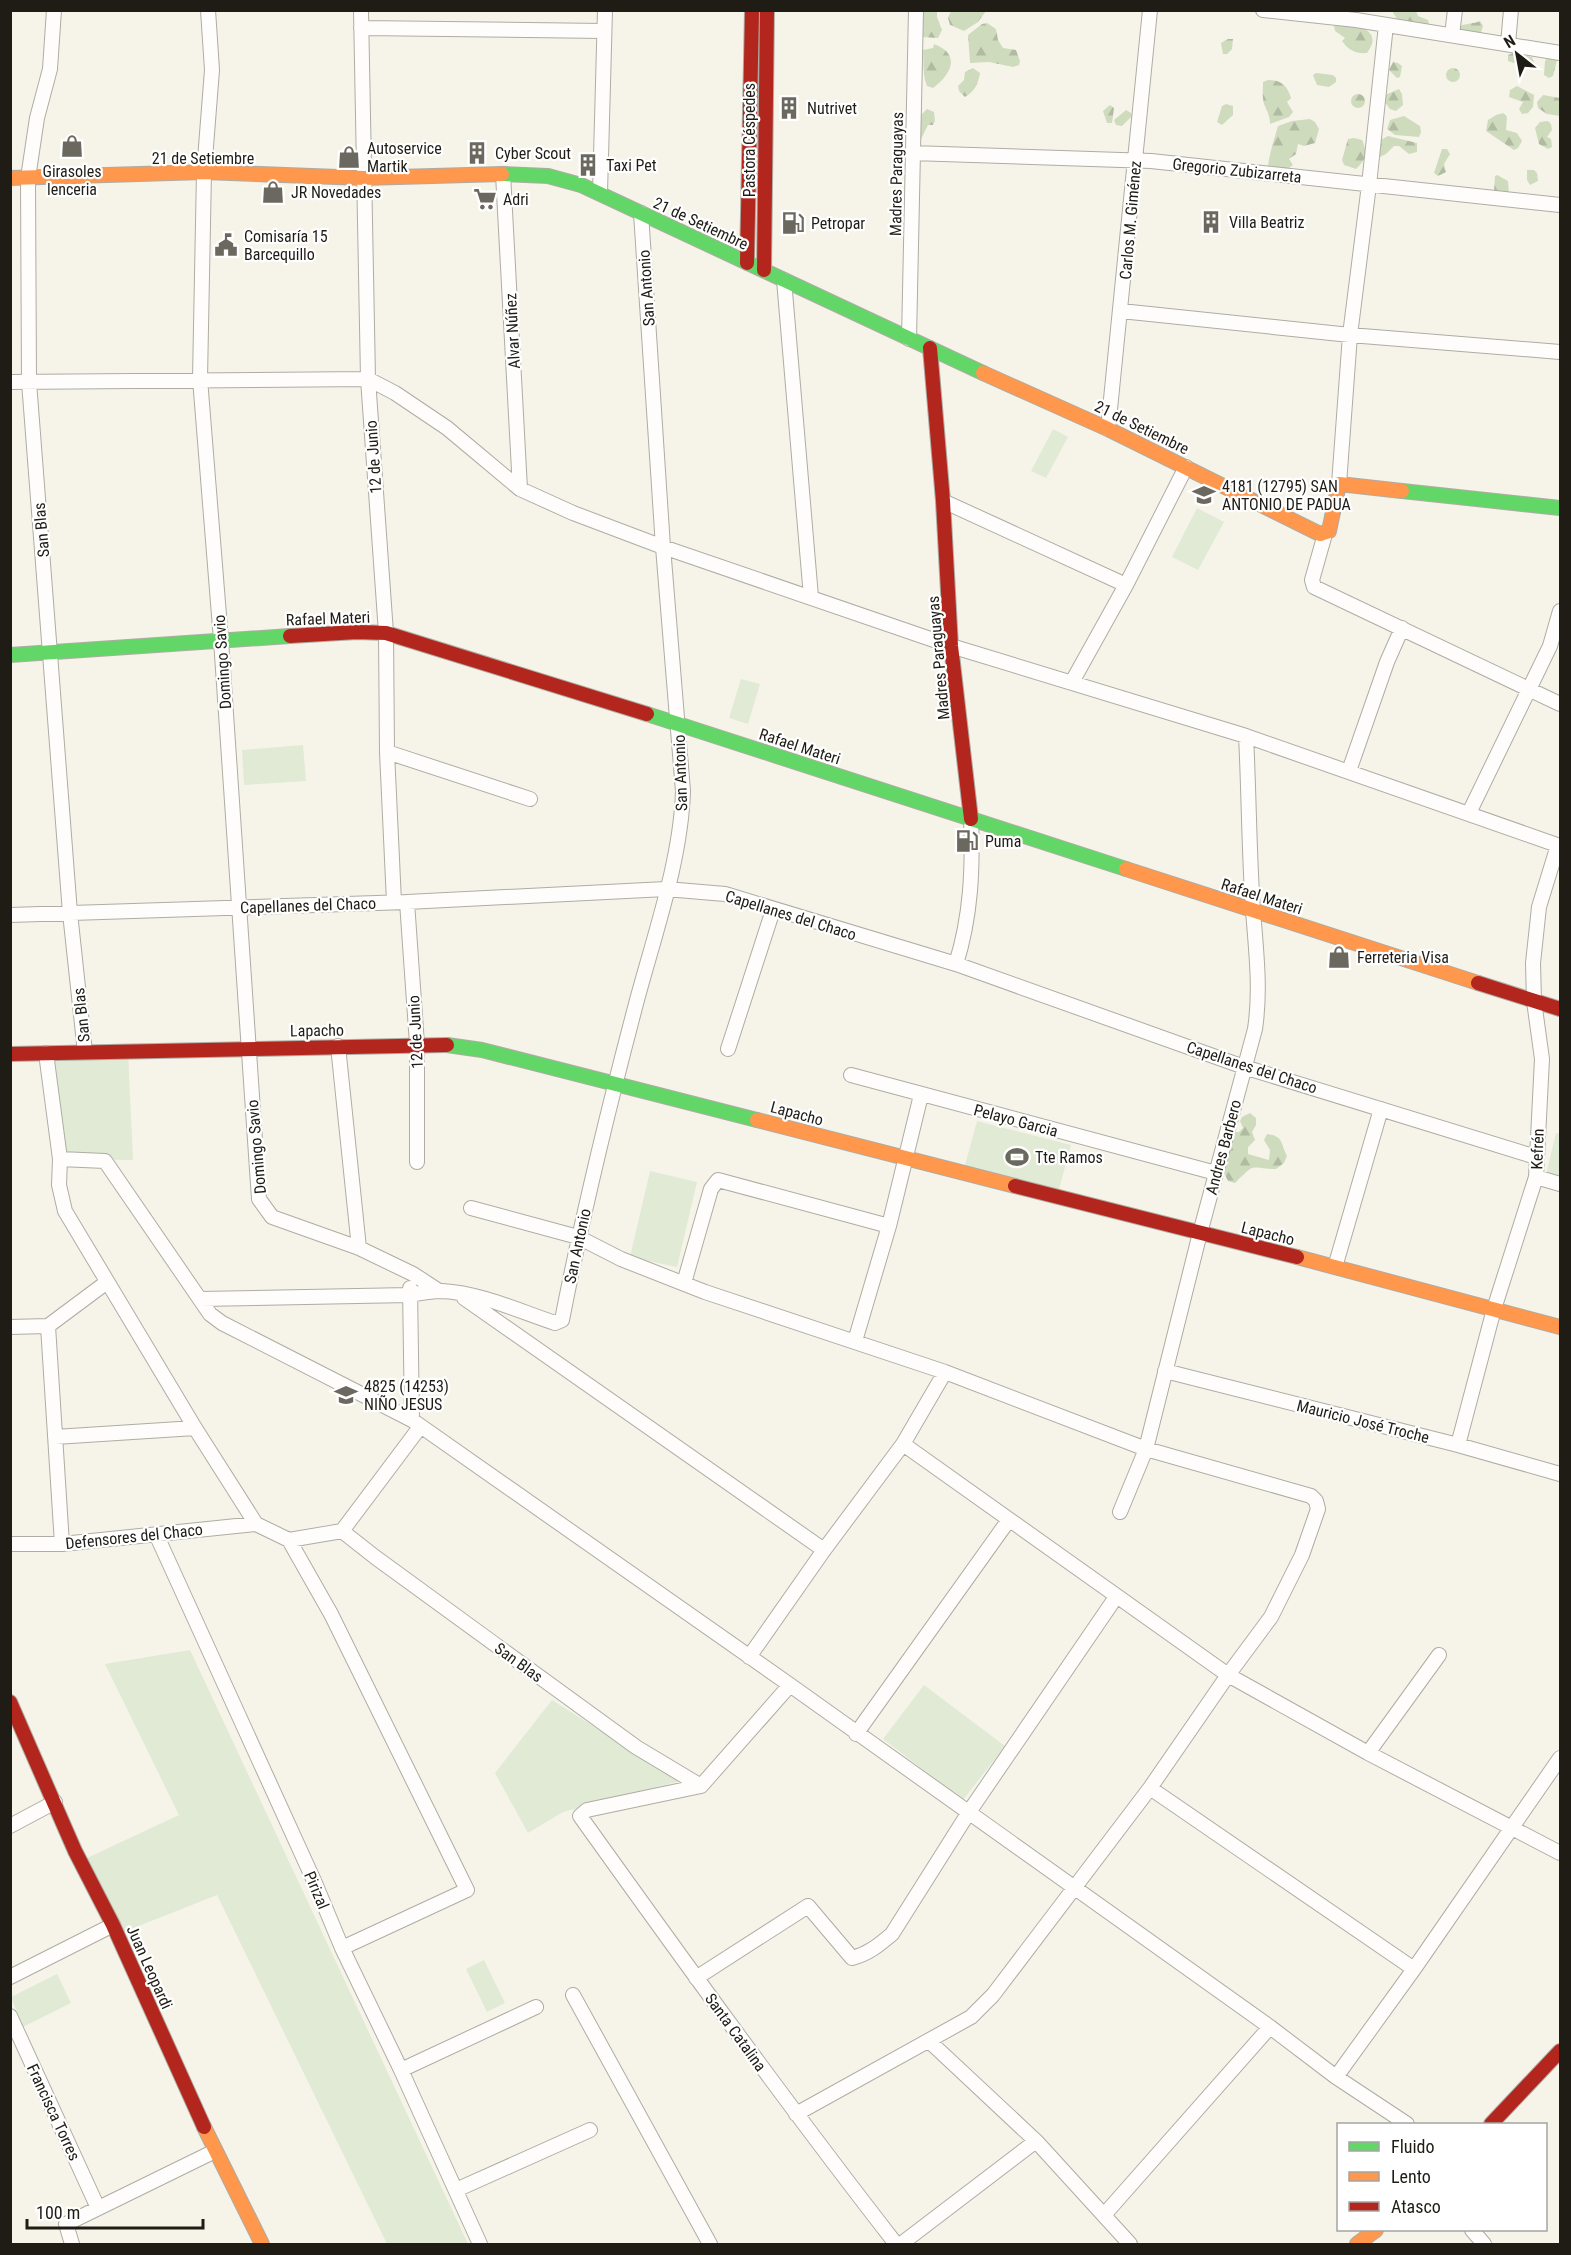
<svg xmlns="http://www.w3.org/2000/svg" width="1571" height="2255" viewBox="0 0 1571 2255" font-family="'Roboto Condensed',sans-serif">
	<defs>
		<pattern id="forest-firs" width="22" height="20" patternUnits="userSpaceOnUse" patternTransform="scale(1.5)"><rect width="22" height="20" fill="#cedbbd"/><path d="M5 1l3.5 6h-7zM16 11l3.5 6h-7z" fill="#b0bba2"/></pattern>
	</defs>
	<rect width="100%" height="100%" fill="#f6f4e9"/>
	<!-- green -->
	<path fill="#e1ead4" d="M 1053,429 L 1068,437 L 1046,478 L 1031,471 Z
		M 1197,508 L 1224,522 L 1198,570 L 1172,557 Z
		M 741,679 L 760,684 L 748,724 L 729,718 Z
		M 303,745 L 306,781 L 244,785 L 242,750 Z
		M 128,1051 L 133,1160 L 60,1159 L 46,1053 Z
		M 977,1121 L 1071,1145 L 1058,1193 L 964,1169 Z
		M 1556,1133 L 1560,1134 L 1560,1182 L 1545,1178 Z
		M 650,1171 L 697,1182 L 677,1267 L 630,1257 Z
		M 190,1650 L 468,2244 L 387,2244 L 217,1895 L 121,1933 L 87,1858 L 179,1815 L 105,1664 Z
		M 924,1685 L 1005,1746 L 963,1800 L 883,1739 Z
		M 552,1700 L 680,1781 L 563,1812 L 528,1833 L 495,1773 Z
		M 484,1960 L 505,2003 L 487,2012 L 466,1969 Z
		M 57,1974 L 71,2003 L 23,2027 L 11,1997 Z"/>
	<!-- forest -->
	<path fill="url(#forest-firs)" d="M 922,11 L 937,11 L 937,17 L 942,30 L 938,38 L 922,37 Z
		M 951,11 L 951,10 L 986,11 L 978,22 L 964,31 L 950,25 L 948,18 Z
		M 1392,11 L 1416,11 L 1418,16 L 1428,20 L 1429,24 L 1426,28 L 1397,19 Z
		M 1480,21 L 1483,26 L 1480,36 L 1459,30 L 1460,26 C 1467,23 1473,24 1480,21 Z
		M 987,23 L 996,29 L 998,40 L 1003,48 L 1016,50 L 1020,61 L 1019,65 L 1013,67 L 989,62 L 970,63 L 968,35 L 982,24 Z
		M 1349,23 C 1366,28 1381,34 1367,53 C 1356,54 1348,50 1342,41 L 1345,38 L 1335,31 L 1334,26 Z
		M 1228,39 L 1233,39 L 1232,49 L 1227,54 L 1223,54 L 1221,43 Z
		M 934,44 C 961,54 952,74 933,88 L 927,86 C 922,73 924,63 923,50 L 933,48 Z
		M 1513,53 L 1532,57 L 1536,67 L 1528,68 L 1508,61 L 1508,55 Z
		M 1548,57 L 1557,60 L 1553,76 L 1549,78 L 1544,75 L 1545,61 Z
		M 1393,62 L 1398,63 L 1402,66 L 1400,77 L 1397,78 L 1389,70 Z
		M 973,68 L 980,73 C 978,84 975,91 965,97 L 959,91 L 958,86 L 964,80 L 965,72 Z
		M1446 75a7 7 0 1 1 14 0a7 7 0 1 1-14 0Z
		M 1316,73 L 1333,75 L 1336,78 L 1336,82 L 1329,87 L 1317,85 L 1313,75 Z
		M 1268,80 C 1281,80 1287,85 1291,98 L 1287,102 L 1293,112 L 1289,117 L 1270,124 C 1270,116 1267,111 1264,104 C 1262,97 1263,89 1263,82 Z
		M 1517,86 L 1534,95 L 1533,107 L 1528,113 L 1522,114 L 1519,109 L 1523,102 L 1509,97 L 1510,90 Z
		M 1399,89 L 1402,94 L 1403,105 L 1396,111 L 1390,109 L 1384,101 L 1385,95 Z
		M1351 101a7 7 0 1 1 14 0a7 7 0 1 1-14 0Z
		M 1543,95 L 1560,98 L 1560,116 L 1547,114 L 1538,108 L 1537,102 Z
		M 1226,104 L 1233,106 L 1233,115 L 1222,125 L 1217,122 L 1222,106 Z
		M 1110,105 L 1114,108 L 1112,123 L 1107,123 L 1103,111 Z
		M 927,109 L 934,112 L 935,121 L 933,125 L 928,125 L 920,141 L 912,142 L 921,120 L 921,115 Z
		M 1126,110 L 1131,113 L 1132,116 L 1122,126 L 1116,125 L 1114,120 Z
		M 1503,113 L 1507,117 L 1506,130 L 1517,133 L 1522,141 L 1518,148 L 1514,150 L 1486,131 L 1488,120 L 1496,115 Z
		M 1404,116 L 1420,126 L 1421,132 L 1419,137 L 1395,135 L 1387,129 L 1390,120 Z
		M 1310,119 L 1315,122 L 1319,129 L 1315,143 L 1304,146 L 1298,144 L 1296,154 L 1289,159 L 1293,165 L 1281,174 L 1268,170 C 1267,162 1275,136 1278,126 L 1292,121 Z
		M 1548,121 L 1551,124 L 1552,130 L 1547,137 L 1551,139 L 1552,147 L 1548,149 L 1539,144 L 1535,128 L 1540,122 Z
		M 1388,136 L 1417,143 L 1417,152 L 1409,154 L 1399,146 L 1394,146 L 1386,154 L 1378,158 L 1377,142 Z
		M 1354,138 L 1362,140 C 1368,154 1366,159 1356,169 L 1344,165 L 1342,160 L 1348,139 Z
		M 1442,149 L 1447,149 L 1450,154 L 1444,164 L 1446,172 L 1438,176 L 1434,173 Z
		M 1527,170 L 1534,170 L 1537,173 L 1538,181 L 1530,185 L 1527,180 Z
		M 1497,175 L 1508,181 L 1509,194 L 1494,192 L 1495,176 Z
		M 1250,1113 L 1256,1118 L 1256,1125 L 1252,1132 L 1255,1140 L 1248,1147 L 1248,1154 L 1269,1160 L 1270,1150 L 1264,1140 L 1267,1134 C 1284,1137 1280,1142 1287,1156 L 1284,1163 L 1276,1169 C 1247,1169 1258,1161 1235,1183 L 1228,1181 L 1224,1173 L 1224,1167 L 1229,1163 L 1225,1158 L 1232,1132 L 1239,1132 L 1243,1128 L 1240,1121 L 1242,1117 Z"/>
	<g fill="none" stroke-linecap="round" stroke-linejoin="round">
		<!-- street casing -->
		<g stroke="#aeaca4" stroke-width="16">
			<path id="street" d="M 54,10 L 50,69 L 37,118 L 28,178 L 29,382 L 70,913 L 85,1052
				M 208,10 L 212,70 L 204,172 L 200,379 L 221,640 L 259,1199 L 272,1217 L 359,1248 L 413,1274 L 439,1291
				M 361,10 L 368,379 L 386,633 L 387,752 L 394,902
				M 1263,10 L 1356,20 L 1560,53
				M 361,28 L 604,31
				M 1452,35 L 1455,10
				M 1508,44 L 1511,10
				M 912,153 L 1151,161 L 1560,205
				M 503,174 L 520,489
				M 600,193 L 605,10
				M 784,280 L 811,597
				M 1121,311 L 1350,335 L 1560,352
				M 909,339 L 916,10
				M 10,382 L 368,379 L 395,393 L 447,428 L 520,489 L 573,513 L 663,547 L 951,646 L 1246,736 L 1560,846
				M 1108,429 L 1150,10
				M 1339,484 L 1350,335 L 1369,185 L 1386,25
				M 943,501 L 1126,585
				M 1325,534 L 1312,580 L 1314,587 L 1560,704
				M 1072,682 L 1126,585 L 1186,467
				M 387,752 L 530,799
				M 1349,771 L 1387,662 L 1402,628
				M 1469,813 L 1550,646 L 1560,611
				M 407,902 L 417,1044 L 417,1162
				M 10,915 L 407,902 L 666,889 L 725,894 L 956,964 L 1244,1067 L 1536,1157
				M 956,964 C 971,916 973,869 971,819
				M 338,1046 L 359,1248
				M 728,1049 L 773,910
				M 46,1053 L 60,1159 L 59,1185 L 65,1211 L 195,1428 L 256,1524 L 289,1540 L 342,1531 L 420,1427
				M 851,1075 L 1216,1173
				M 60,1159 L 105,1161 L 210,1314 L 222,1323 L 412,1420 L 790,1685 L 1270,2027 L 1336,2077 L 1407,2124
				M 1536,1177 L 1560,1184
				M 471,1208 L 578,1237 L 621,1259 L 705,1292 L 945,1372 L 1146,1449 L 1311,1496 L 1316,1501 L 1318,1509 L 1302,1555 L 1271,1617 L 1228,1675 L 1150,1788 L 993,1995 L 971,2017 L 796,2114
				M 1335,1267 L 1381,1109
				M 684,1283 L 711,1189 L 718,1180 L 889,1226
				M 410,1288 L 412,1420
				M 464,1298 L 824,1550
				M 200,1299 L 409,1295 C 420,1293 431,1291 442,1291 C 480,1293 519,1311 555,1323 L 562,1320 C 583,1212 609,1106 637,1000 C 655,933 681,859 683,791 L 663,547 L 641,213
				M 48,1326 L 62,1544
				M 10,1327 L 48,1326 L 107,1282
				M 855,1341 L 889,1226 L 921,1095
				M 1165,1371 L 1458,1445 L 1560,1474
				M 55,1437 L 195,1428
				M 903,1444 L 1228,1675 L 1368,1753 L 1560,1853
				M 1458,1445 L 1494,1309 L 1536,1177 L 1542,1059 L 1534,1001 L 1533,963 L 1539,907 L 1558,845
				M 1120,1512 L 1146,1449 L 1200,1233 L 1255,1029 C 1261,989 1256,951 1253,910 C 1249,853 1249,794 1246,736
				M 342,1531 L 375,1557 L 636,1747 L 701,1786
				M 156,1534 L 315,1883 L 342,1948 L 401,2070 L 480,2244
				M 289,1540 L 331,1614 L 467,1890 L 342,1948
				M 10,1544 L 62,1544 L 256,1524
				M 749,1657 L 824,1550 L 903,1444 L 945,1372
				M 790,1685 L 701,1786 L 587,1810 L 580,1816 C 683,1960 787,2104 896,2244
				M 856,1734 L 1008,1521
				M 1368,1753 L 1439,1655
				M 1150,1788 L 1414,1969
				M 10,1826 L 55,1802
				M 10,1977 L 113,1925
				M 696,1978 L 808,1906 L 852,1958 C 868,1954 879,1945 892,1934 L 969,1812 L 1116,1597
				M 573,1995 L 710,2244
				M 10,2016 L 98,2208
				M 929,2041 L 1036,2141 L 1130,2244
				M 401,2070 L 536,2007
				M 1336,2077 L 1414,1969 L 1560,1758
				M 456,2190 L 590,2130
				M 1104,2215 L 1270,2027
				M 1472,2230 L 1484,2244
				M 72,2244 L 66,2224 L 215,2151
				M 901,2244 L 1036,2141"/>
		</g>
		<!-- fast casing -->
		<g stroke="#aeaca4" stroke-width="16">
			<path id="fast" d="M 502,174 L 548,176 L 581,185 L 983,373
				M 1402,491 L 1560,508
				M 10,655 L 290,636
				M 647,714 L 1126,869
				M 447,1045 L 482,1050 L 757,1120"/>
		</g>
		<!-- slow casing -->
		<g stroke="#aeaca4" stroke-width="16">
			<path id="slow" d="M 10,178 L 204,172 L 364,178 L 502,174
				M 983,373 L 1108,429 L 1320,534 L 1329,531 L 1339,484 L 1402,491
				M 1126,869 L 1478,983
				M 757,1120 L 1015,1186
				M 1297,1257 L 1560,1327
				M 204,2127 L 262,2244
				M 1357,2244 L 1376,2230"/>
		</g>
		<!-- jam casing -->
		<g stroke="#aeaca4" stroke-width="16">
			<path id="jam" d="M 747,263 L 752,10
				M 764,270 L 767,10
				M 930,348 L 943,501 L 951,646 L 971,819
				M 290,636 L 357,632 L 386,633 L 647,714
				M 1478,983 L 1560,1009
				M 10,1054 L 447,1045
				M 1015,1186 L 1297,1257
				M 10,1702 L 75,1851 L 113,1925 L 204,2127
				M 1491,2124 L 1560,2051"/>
		</g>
		<!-- street -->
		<use href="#street" stroke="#fefdfc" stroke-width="14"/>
		<!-- fast -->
		<use href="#fast" stroke="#63d668" stroke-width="14"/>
		<!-- slow -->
		<use href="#slow" stroke="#ff974d" stroke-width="14"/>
		<!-- jam -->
		<use href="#jam" stroke="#b3261e" stroke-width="14"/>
	</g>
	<!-- icons -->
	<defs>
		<g id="building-bare" transform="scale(1.8)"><path d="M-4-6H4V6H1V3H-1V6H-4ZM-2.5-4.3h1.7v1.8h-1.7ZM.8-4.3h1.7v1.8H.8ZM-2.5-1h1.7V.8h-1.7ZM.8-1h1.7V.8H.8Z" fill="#6a685f" stroke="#fff" stroke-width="2.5" paint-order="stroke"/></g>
		<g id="shop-bare" transform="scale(1.8)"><path d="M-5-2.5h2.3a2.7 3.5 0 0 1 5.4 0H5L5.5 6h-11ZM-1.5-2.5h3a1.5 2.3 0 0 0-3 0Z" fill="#6a685f" stroke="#fff" stroke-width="2.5" paint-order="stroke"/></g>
		<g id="supermarket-bare" transform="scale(1.8)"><path d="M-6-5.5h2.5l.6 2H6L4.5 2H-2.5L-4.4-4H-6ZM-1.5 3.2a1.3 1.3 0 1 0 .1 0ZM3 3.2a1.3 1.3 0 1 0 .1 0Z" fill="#6a685f" stroke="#fff" stroke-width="2.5" paint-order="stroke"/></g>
		<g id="fuel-bare" transform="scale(1.8)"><path d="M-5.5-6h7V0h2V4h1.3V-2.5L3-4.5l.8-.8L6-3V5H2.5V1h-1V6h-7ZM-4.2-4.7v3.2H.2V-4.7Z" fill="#6a685f" stroke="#fff" stroke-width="2.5" paint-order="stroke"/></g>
		<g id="civic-bare" transform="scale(1.8)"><path d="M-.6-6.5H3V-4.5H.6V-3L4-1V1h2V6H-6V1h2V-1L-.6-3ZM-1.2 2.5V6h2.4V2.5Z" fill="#6a685f" stroke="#fff" stroke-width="2.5" paint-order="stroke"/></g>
		<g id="school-bare" transform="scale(1.8)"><path d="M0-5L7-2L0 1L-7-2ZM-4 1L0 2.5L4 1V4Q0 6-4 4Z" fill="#6a685f" stroke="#fff" stroke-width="2.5" paint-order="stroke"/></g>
		<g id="stadium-bare" transform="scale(1.8)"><path d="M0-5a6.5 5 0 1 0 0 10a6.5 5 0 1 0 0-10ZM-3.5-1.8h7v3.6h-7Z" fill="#6a685f" stroke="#fff" stroke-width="2.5" paint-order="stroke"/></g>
	</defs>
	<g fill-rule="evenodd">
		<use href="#building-bare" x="789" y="108"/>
		<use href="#shop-bare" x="72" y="146"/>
		<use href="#building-bare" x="477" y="153"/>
		<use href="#shop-bare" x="349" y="157"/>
		<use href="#building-bare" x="588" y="165"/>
		<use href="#shop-bare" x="273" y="192"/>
		<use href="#supermarket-bare" x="485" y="199"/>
		<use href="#building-bare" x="1211" y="222"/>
		<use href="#fuel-bare" x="793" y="223"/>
		<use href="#civic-bare" x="226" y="245"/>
		<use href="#school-bare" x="1204" y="495"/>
		<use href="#fuel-bare" x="967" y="841"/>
		<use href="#shop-bare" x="1339" y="957"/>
		<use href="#stadium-bare" x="1017" y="1157"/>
		<use href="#school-bare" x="346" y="1395"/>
	</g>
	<g text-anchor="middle" stroke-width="4.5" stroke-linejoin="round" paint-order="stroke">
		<!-- poi labels -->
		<g font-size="16" fill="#1e1c15" stroke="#fff" text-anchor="start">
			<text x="807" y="114">Nutrivet</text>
			<text x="367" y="154">Autoservice<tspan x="367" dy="18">Martik</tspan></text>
			<text x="495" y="159">Cyber Scout</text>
			<text x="606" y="171">Taxi Pet</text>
			<text x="72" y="177" text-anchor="middle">Girasoles<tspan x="72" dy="18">lenceria</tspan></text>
			<text x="291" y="198">JR Novedades</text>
			<text x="503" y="205">Adri</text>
			<text x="1229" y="228">Villa Beatriz</text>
			<text x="811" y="229">Petropar</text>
			<text x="244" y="242">Comisaría 15<tspan x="244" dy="18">Barcequillo</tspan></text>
			<text x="1222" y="492">4181 (12795) SAN<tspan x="1222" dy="18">ANTONIO DE PADUA</tspan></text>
			<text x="985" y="847">Puma</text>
			<text x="1357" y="963">Ferreteria Visa</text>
			<text x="1035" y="1163">Tte Ramos</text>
			<text x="364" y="1392">4825 (14253)<tspan x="364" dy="18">NIÑO JESUS</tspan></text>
		</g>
		<!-- street labels -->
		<g font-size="16" fill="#1e1c15" stroke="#fff">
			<text transform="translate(749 140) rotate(-90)" y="6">Pastora Céspedes</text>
			<text x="203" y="164">21 de Setiembre</text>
			<text transform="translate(1237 170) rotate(6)" y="6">Gregorio Zubizarreta</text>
			<text transform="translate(896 174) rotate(-89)" y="6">Madres Paraguayas</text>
			<text transform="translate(1130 220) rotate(-85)" y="6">Carlos M. Giménez</text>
			<text transform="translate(701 223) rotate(25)" y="6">21 de Setiembre</text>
			<text transform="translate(646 288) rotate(-94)" y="6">San Antonio</text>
			<text transform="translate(512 331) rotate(-93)" y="6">Alvar Núñez</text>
			<text transform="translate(1142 427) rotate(26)" y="6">21 de Setiembre</text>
			<text transform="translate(373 457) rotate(-94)" y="6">12 de Junio</text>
			<text transform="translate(41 530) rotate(-95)" y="6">San Blas</text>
			<text transform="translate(328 618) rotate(-2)" y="6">Rafael Materi</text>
			<text transform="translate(938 658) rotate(-95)" y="6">Madres Paraguayas</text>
			<text transform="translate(222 662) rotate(-94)" y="6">Domingo Savio</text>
			<text transform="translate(800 746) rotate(18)" y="6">Rafael Materi</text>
			<text transform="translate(680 773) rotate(-92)" y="6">San Antonio</text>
			<text transform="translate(1262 896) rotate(18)" y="6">Rafael Materi</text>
			<text transform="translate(308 905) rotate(-2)" y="6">Capellanes del Chaco</text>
			<text transform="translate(791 915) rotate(17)" y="6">Capellanes del Chaco</text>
			<text transform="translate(81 1015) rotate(-96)" y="6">San Blas</text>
			<text transform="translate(317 1030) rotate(-1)" y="6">Lapacho</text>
			<text transform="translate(415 1032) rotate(-93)" y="6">12 de Junio</text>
			<text transform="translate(1252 1067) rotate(18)" y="6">Capellanes del Chaco</text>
			<text transform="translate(797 1113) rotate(15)" y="6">Lapacho</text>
			<text transform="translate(1016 1120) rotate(15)" y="6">Pelayo Garcia</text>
			<text transform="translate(256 1147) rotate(-95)" y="6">Domingo Savio</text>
			<text transform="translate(1223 1147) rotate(-75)" y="6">Andres Barbero</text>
			<text transform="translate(1537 1149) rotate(-88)" y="6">Kefrén</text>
			<text transform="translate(1268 1233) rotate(14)" y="6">Lapacho</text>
			<text transform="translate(577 1246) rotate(-78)" y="6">San Antonio</text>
			<text transform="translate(1363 1421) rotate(14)" y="6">Mauricio José Troche</text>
			<text transform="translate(134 1536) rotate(-6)" y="6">Defensores del Chaco</text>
			<text transform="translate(519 1662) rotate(36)" y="6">San Blas</text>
			<text transform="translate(317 1890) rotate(67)" y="6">Pirizal</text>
			<text transform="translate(150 1967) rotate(66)" y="6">Juan Leopardi</text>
			<text transform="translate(736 2032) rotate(54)" y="6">Santa Catalina</text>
			<text transform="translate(54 2112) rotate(65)" y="6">Francisca Torres</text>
		</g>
	</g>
	<!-- border -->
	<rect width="1571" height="2255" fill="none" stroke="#1e1c15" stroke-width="24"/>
	<!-- legend -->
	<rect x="1337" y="2123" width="210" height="108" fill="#ffffff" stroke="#a5a4a1" stroke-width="1.5"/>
	<rect x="1349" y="2142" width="30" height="9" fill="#63d668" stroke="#a5a4a1" stroke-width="1.5"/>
	<text x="1391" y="2153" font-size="18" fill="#1e1c15">Fluido</text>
	<rect x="1349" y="2172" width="30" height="9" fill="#ff974d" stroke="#a5a4a1" stroke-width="1.5"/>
	<text x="1391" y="2183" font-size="18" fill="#1e1c15">Lento</text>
	<rect x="1349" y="2202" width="30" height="9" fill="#b3261e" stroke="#a5a4a1" stroke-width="1.5"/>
	<text x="1391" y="2213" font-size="18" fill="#1e1c15">Atasco</text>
	<!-- north arrow -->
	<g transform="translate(1517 54) rotate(329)" stroke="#ffffff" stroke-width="4.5" paint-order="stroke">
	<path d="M0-4.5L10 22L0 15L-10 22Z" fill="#1e1c15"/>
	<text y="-9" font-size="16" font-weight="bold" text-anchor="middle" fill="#1e1c15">N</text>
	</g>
	<!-- scale -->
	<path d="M27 2219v9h176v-9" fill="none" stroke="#1e1c15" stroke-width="3"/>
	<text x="36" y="2219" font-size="18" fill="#1e1c15" stroke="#ffffff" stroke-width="4.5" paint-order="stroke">100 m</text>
</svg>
